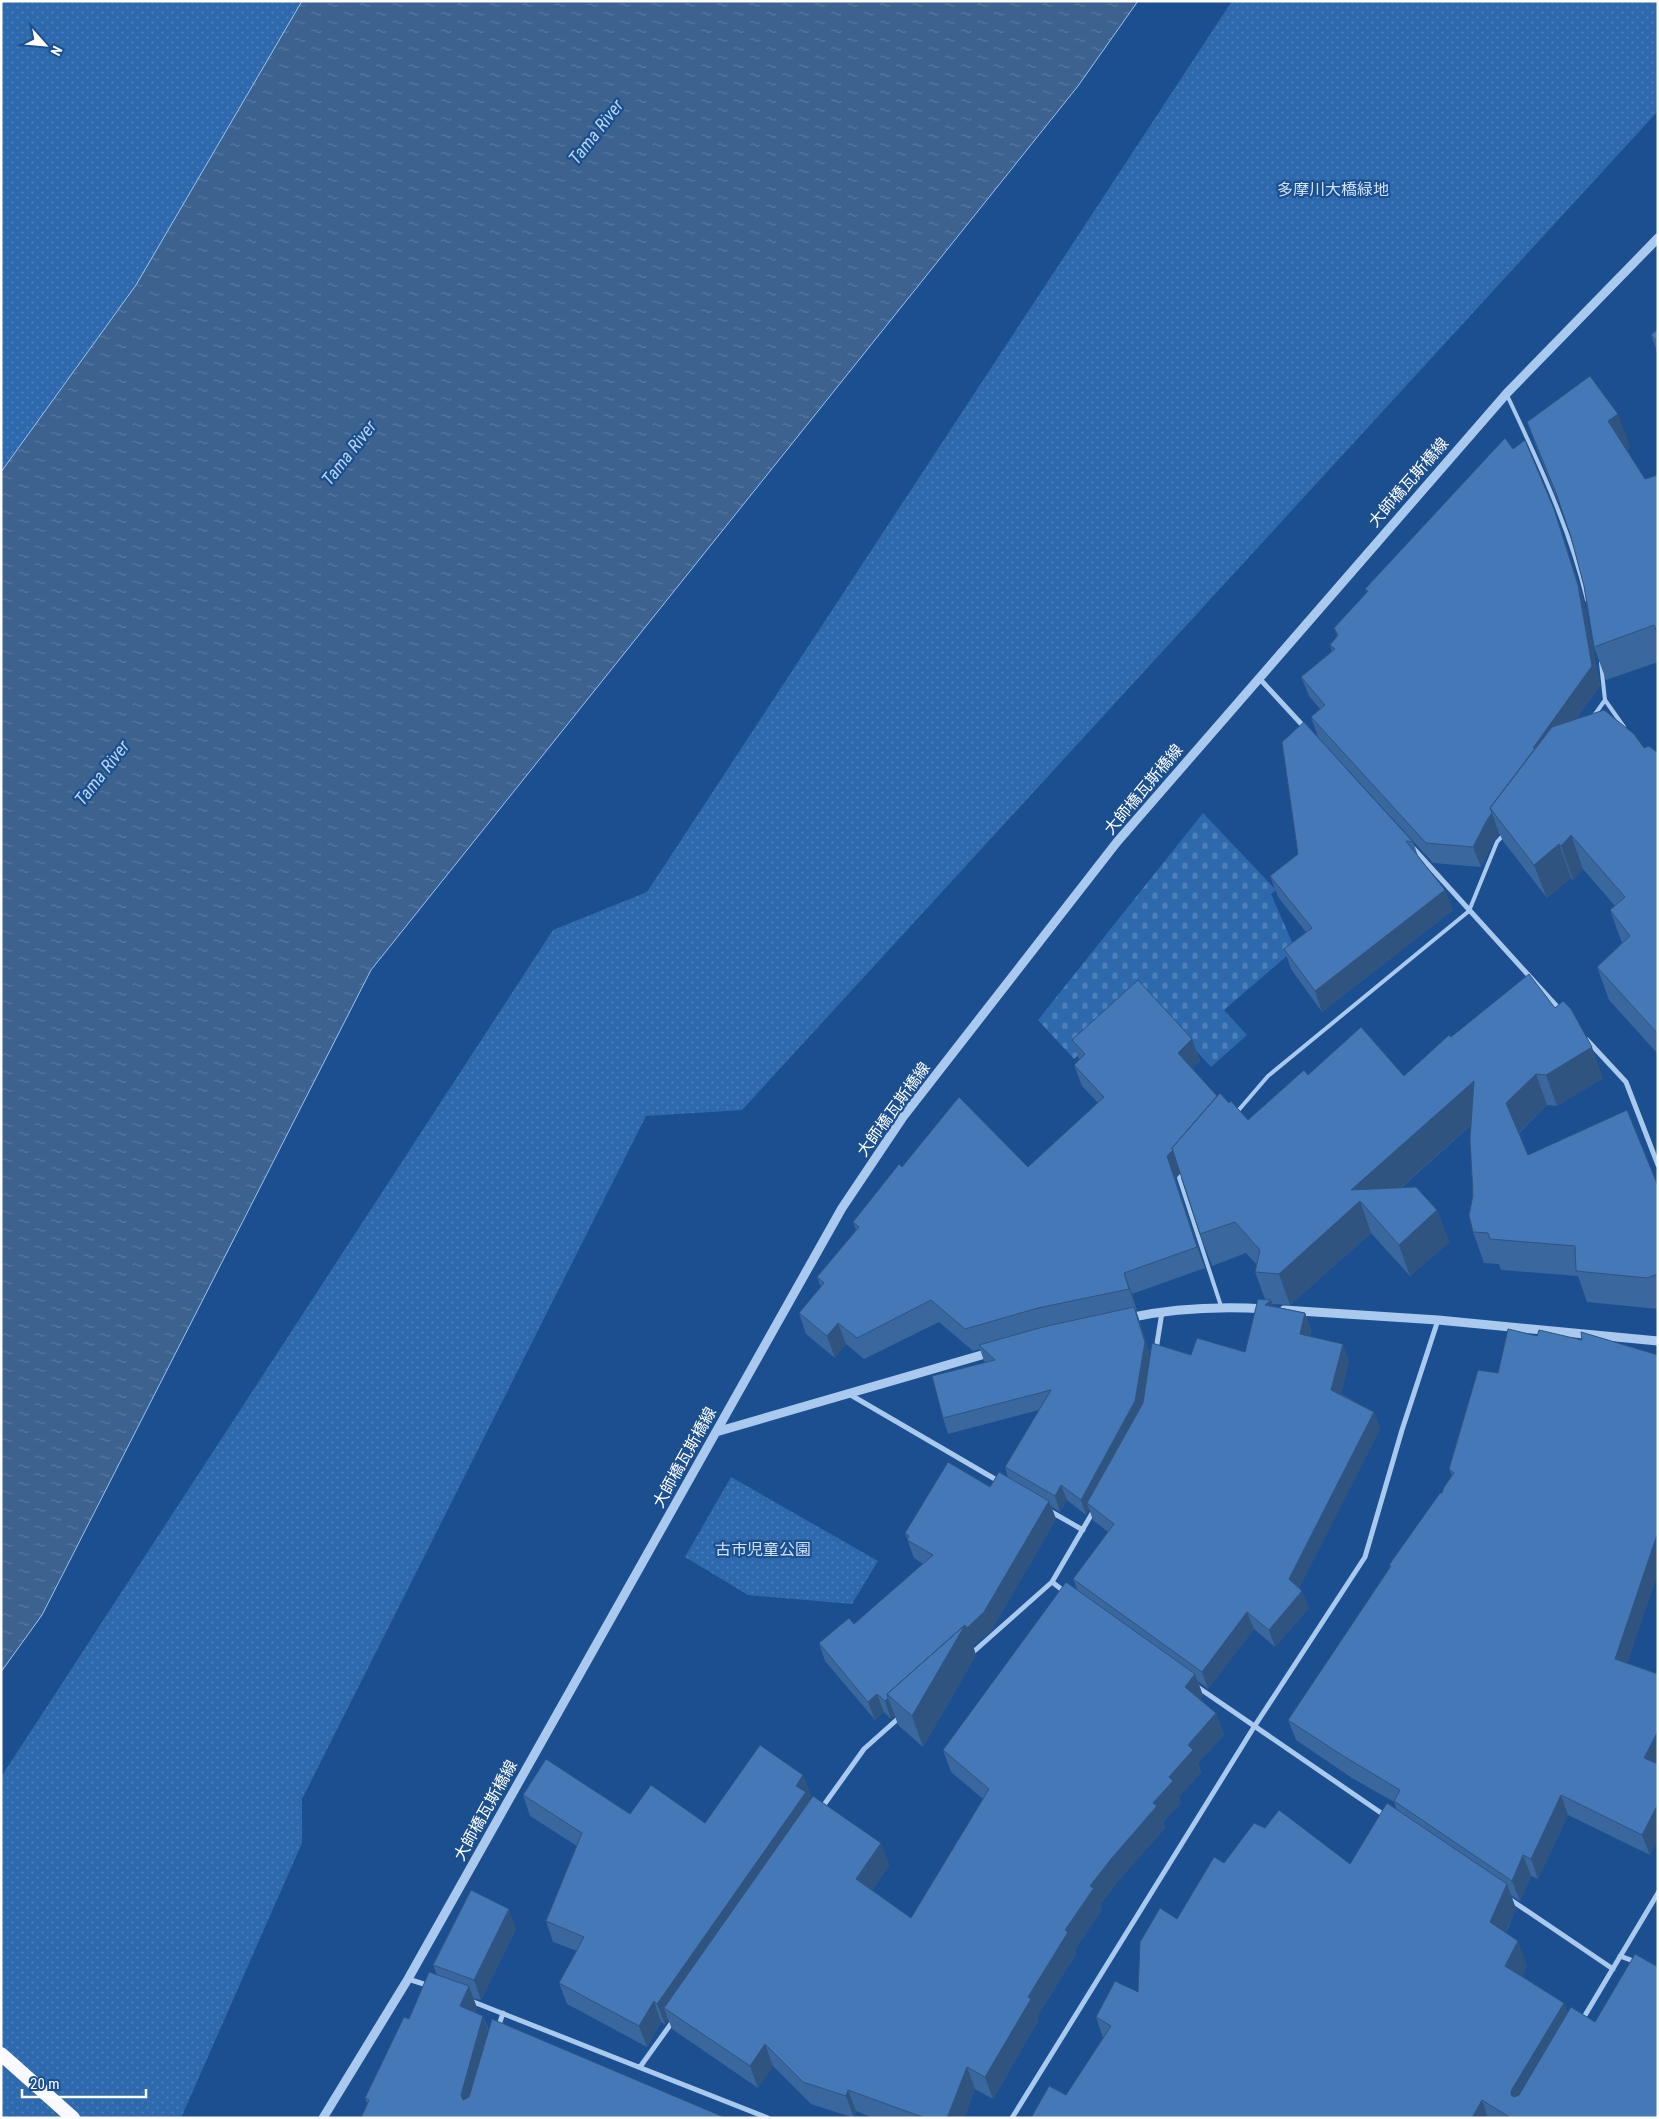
<svg xmlns="http://www.w3.org/2000/svg" width="1659" height="2119" viewBox="0 0 1659 2119" font-family="'Roboto Condensed','Noto Sans JP',sans-serif">
	<defs>
		<pattern id="green-dots" width="8" height="8" patternUnits="userSpaceOnUse" patternTransform="scale(1.25)"><rect width="8" height="8" fill="#2e69ad"/><path d="M2 2h.1M6 6h.1" fill="none" stroke="#4d80b9" stroke-width="1.8" stroke-linecap="round"/></pattern>
		<pattern id="cemetery-stones" width="16" height="16" patternUnits="userSpaceOnUse" patternTransform="scale(1.25)"><rect width="16" height="16" fill="#2e69ad"/><path d="M2 7V4a2 2 0 0 1 4 0v3zM10 15v-3a2 2 0 0 1 4 0v3z" fill="#4d80b9"/></pattern>
		<pattern id="water-ripples" width="26" height="14" patternUnits="userSpaceOnUse" patternTransform="scale(1.25)"><rect width="26" height="14" fill="#3c6290"/><path d="M2 4q2-2 4 0t4 0M15 11q2-2 4 0t4 0" fill="none" stroke="#597aa1"/></pattern>
	</defs>
	<rect width="100%" height="100%" fill="#1b4f8f"/>
	<!-- green -->
	<path fill="url(#green-dots)" d="M 1,1 L 302,1 L 136,285 L 1,472 Z
		M 1232,1 L 1658,1 L 1658,111 L 742,1110 L 646,1116 L 302,1799 L 302,1843 L 181,2118 L 1,2118 L 1,1777 L 553,930 L 647,892 Z
		M 731,1477 L 878,1561 L 852,1604 L 748,1595 L 685,1557 Z"/>
	<!-- cemetery -->
	<path fill="url(#cemetery-stones)" d="M 1203,813 L 1276,890 L 1271,894 L 1295,949 L 1224,1010 L 1247,1035 L 1211,1067 L 1147,997 L 1074,1059 L 1038,1020 Z"/>
	<!-- water -->
	<path fill="url(#water-ripples)" stroke="#9cc4f0" d="M 302,1 L 1138,1 L 1078,86 L 371,970 L 42,1615 L 1,1672 L 1,472 L 136,285 Z"/>
	<g fill="none" stroke-linecap="round" stroke-linejoin="round">
		<!-- service -->
		<path stroke="#a9c9ee" stroke-width="4" d="M 1507,395 C 1538,461 1570,529 1587,600
			M 1605,700 L 1624,727
			M 1593,717 L 1605,700 L 1601,663
			M 1237,1112 L 1268,1076 L 1469,911 L 1497,842 L 1504,834
			M 1184,1172 L 1179,1178 L 1221,1306"/>
		<!-- minor -->
		<path stroke="#a9c9ee" stroke-width="5" d="M 1258,677 L 1306,729
			M 1414,849 L 1561,1011
			M 1587,1040 L 1626,1082 L 1658,1165
			M 1156,1350 L 1162,1312
			M 849,1394 L 1000,1482
			M 1048,1510 L 1083,1530
			M 1052,1582 L 1065,1592
			M 971,1654 L 1052,1582 L 1094,1510
			M 1196,1686 L 1387,1817
			M 821,1809 L 864,1749 L 901,1716
			M 1508,1898 L 1613,1969
			M 1620,1956 L 1636,1962
			M 408,1979 L 430,1986
			M 471,2001 L 768,2118
			M 1581,2022 L 1658,1893
			M 498,2028 L 503,2013
			M 640,2067 L 673,2021
			M 1012,2118 L 1254,1727 L 1365,1557 L 1402,1430 L 1438,1320"/>
		<!-- tertiary -->
		<path stroke="#a9c9ee" stroke-width="9" d="M 1284,1310 L 1438,1320 L 1658,1341
			M 1128,1318 C 1175,1308 1218,1306 1266,1309
			M 716,1432 L 992,1352
			M 323,2118 L 408,1979 L 842,1208 L 903,1117 L 1117,842 L 1507,393 L 1658,238"/>
		<!-- trunk -->
		<path stroke="#f8faff" stroke-width="14" d="M 1,2054 L 73,2118"/>
	</g>
	<!-- wall -->
	<path fill="#3a679d" fill-rule="evenodd" d="M 1658,329 L 1658,354 L 1651,335 Z
		M 1527,422 L 1630,447 L 1627,450 L 1645,479 L 1658,475 L 1658,662 L 1606,680 L 1594,647 L 1584,586 L 1571,537 L 1565,518 L 1539,455 Z
		M 1554,509 L 1561,529 L 1585,605 L 1600,686 L 1576,719 L 1658,753 L 1658,1054 L 1609,1000 L 1597,967 L 1622,943 L 1610,910 L 1615,906 L 1583,869 L 1573,880 L 1571,878 L 1547,898 L 1503,841 L 1499,833 L 1494,840 L 1481,867 L 1433,863 L 1318,737 L 1311,717 L 1320,709 L 1309,696 L 1301,677 L 1332,651 L 1330,645 L 1337,636 L 1334,628 L 1367,593 L 1365,589 Z
		M 1282,742 L 1413,842 L 1418,856 L 1445,890 L 1453,910 L 1322,1012 L 1291,969 L 1284,949 L 1306,932 L 1278,897 L 1270,876 L 1298,854 Z
		M 1451,1037 L 1603,1078 L 1557,1106 L 1547,1105 L 1519,1133 L 1528,1155 L 1658,1186 L 1658,1309 L 1587,1302 L 1578,1276 L 1501,1270 L 1499,1264 L 1484,1263 L 1473,1232 L 1471,1125 L 1401,1188 L 1437,1210 L 1449,1242 L 1410,1276 L 1371,1233 L 1290,1305 L 1272,1304 L 1273,1306 L 1305,1313 L 1311,1330 L 1310,1336 L 1349,1361 L 1341,1394 L 1374,1412 L 1380,1429 L 1299,1588 L 1309,1608 L 1275,1647 L 1254,1629 L 1208,1689 L 1198,1681 L 1203,1696 L 1200,1700 L 1216,1713 L 1224,1735 L 1198,1763 L 1201,1772 L 1179,1797 L 1181,1803 L 1163,1822 L 1165,1828 L 1119,1880 L 1100,1905 L 1102,1910 L 1075,1949 L 1076,1954 L 1037,2017 L 1038,2021 L 993,2099 L 975,2089 L 964,2118 L 873,2118 L 856,2111 L 854,2118 L 811,2104 L 773,2066 L 758,2088 L 672,2029 L 668,2019 L 665,2024 L 661,2022 L 647,2047 L 567,2004 L 559,1983 L 577,1951 L 553,1942 L 546,1921 L 577,1846 L 530,1816 L 523,1795 L 630,1814 L 705,1823 L 803,1775 L 811,1796 L 809,1799 L 809,1801 L 881,1843 L 889,1865 L 872,1890 L 911,1918 L 983,1799 L 951,1772 L 943,1750 L 1077,1589 L 1073,1579 L 1108,1532 L 1093,1520 L 1089,1509 L 1086,1515 L 1067,1500 L 1060,1512 L 1051,1506 L 1056,1519 L 991,1631 L 973,1646 L 976,1655 L 923,1747 L 898,1725 L 895,1716 L 891,1719 L 884,1712 L 875,1720 L 825,1661 L 819,1643 L 854,1624 L 923,1564 L 914,1558 L 905,1533 L 1008,1477 L 1005,1467 L 1039,1410 L 948,1434 L 943,1418 L 986,1362 L 984,1361 L 980,1349 L 973,1351 L 939,1322 L 864,1359 L 846,1344 L 835,1358 L 806,1334 L 799,1313 L 821,1287 L 817,1277 L 856,1230 L 853,1222 L 902,1167 L 1028,1167 L 1098,1103 L 1082,1086 L 1074,1065 L 1079,1059 L 1072,1040 L 1192,1039 L 1200,1061 L 1192,1068 L 1217,1096 L 1229,1103 L 1248,1120 L 1308,1075 L 1404,1076 ZM 1180,1172 L 1200,1234 L 1212,1266 L 1246,1253 L 1257,1265 L 1255,1272 L 1265,1299 L 1245,1352 L 1150,1357 L 1140,1322 L 1136,1310 L 1137,1310 L 1132,1294 L 1205,1268 L 1175,1178 Z
		M 1478,1370 L 1627,1663 L 1658,1675 L 1658,1839 L 1650,1855 L 1568,1815 L 1538,1879 L 1531,1876 L 1520,1901 L 1511,1895 L 1516,1909 L 1506,1933 L 1527,1966 L 1522,1976 L 1564,2003 L 1568,2013 L 1595,2022 L 1658,2118 L 1031,2118 L 1066,2095 L 1103,2038 L 1096,2017 L 1138,1992 L 1177,1919 L 1224,1863 L 1350,1864 L 1397,1810 L 1394,1802 L 1352,1778 L 1296,1740 L 1288,1720 L 1390,1567 L 1389,1565 L 1442,1493 L 1452,1476 L 1449,1469 Z
		M 516,1929 L 481,2000 L 473,1998 L 477,2008 L 475,2012 L 483,2016 L 489,2030 L 726,2118 L 367,2104 L 365,2098 L 409,2019 L 437,1975 L 433,1965 Z"/>
	<!-- shaded-wall -->
	<path fill="#305480" d="M 1618,414 L 1630,447 L 1620,455 L 1608,421 Z
		M 1554,509 L 1561,529 L 1585,605 L 1600,686 L 1548,757 L 1533,748 Z
		M 1492,813 L 1499,833 L 1494,840 L 1481,867 L 1473,847 L 1487,820 Z
		M 1571,835 L 1583,869 L 1573,880 L 1561,846 Z
		M 1559,844 L 1571,878 L 1547,898 L 1534,865 Z
		M 1445,890 L 1453,910 L 1322,1012 L 1315,991 Z
		M 1192,1039 L 1200,1061 L 1186,1074 L 1178,1053 Z
		M 1592,1047 L 1603,1078 L 1557,1106 L 1546,1075 Z
		M 1536,1074 L 1547,1105 L 1517,1134 L 1506,1103 Z
		M 1474,1081 L 1485,1112 L 1371,1214 L 1360,1201 L 1371,1233 L 1290,1305 L 1279,1274 L 1351,1190 Z
		M 1218,1097 L 1226,1118 L 1175,1178 L 1205,1268 L 1197,1247 L 1167,1156 Z
		M 1437,1210 L 1449,1242 L 1410,1276 L 1399,1245 Z
		M 1124,1273 L 1132,1294 L 1137,1310 L 1129,1289 Z
		M 1271,1300 L 1277,1317 L 1265,1305 Z
		M 1134,1307 L 1140,1322 L 1150,1357 L 1141,1417 L 1087,1503 L 1089,1509 L 1086,1515 L 1081,1500 Z
		M 1305,1313 L 1311,1330 L 1306,1351 L 1300,1334 Z
		M 838,1323 L 846,1344 L 835,1358 L 827,1336 Z
		M 1343,1344 L 1349,1361 L 1338,1406 L 1331,1390 Z
		M 1374,1412 L 1380,1429 L 1295,1596 L 1289,1579 Z
		M 1061,1485 L 1067,1500 L 1060,1512 L 1055,1496 Z
		M 1049,1501 L 1056,1519 L 991,1631 L 973,1646 L 976,1655 L 923,1747 L 912,1716 L 965,1625 Z
		M 1658,1532 L 1658,1574 L 1622,1679 L 1615,1659 Z
		M 1302,1591 L 1309,1608 L 1275,1647 L 1269,1630 Z
		M 1247,1612 L 1254,1629 L 1208,1689 L 1202,1672 Z
		M 1195,1674 L 1203,1696 L 1193,1708 L 1185,1687 Z
		M 877,1694 L 884,1712 L 875,1720 L 868,1702 Z
		M 888,1698 L 895,1716 L 891,1719 L 885,1701 Z
		M 1216,1713 L 1224,1735 L 1198,1763 L 1201,1772 L 1179,1797 L 1181,1803 L 1163,1822 L 1165,1828 L 1119,1880 L 1100,1905 L 1102,1910 L 1075,1949 L 1076,1954 L 1037,2017 L 1038,2021 L 993,2099 L 985,2077 L 1065,1930 L 1090,1886 L 1153,1803 L 1169,1777 L 1188,1745 Z
		M 1658,1731 L 1658,1765 L 1644,1758 Z
		M 803,1775 L 811,1796 L 809,1799 L 814,1813 L 664,2008 L 668,2019 L 665,2024 L 657,2004 Z
		M 1561,1795 L 1568,1815 L 1538,1879 L 1531,1859 Z
		M 1658,1804 L 1658,1839 L 1650,1855 L 1642,1835 Z
		M 881,1843 L 889,1865 L 864,1901 L 856,1879 Z
		M 1523,1855 L 1531,1876 L 1520,1901 L 1512,1881 Z
		M 1507,1884 L 1516,1909 L 1499,1947 L 1490,1922 Z
		M 509,1909 L 516,1929 L 481,2000 L 474,1980 Z
		M 1518,1941 L 1527,1966 L 1514,1991 L 1505,1966 Z
		M 469,1986 L 477,2008 L 468,2028 L 460,2006 Z
		M 654,2001 L 661,2022 L 647,2047 L 639,2026 Z
		M 1564,2003 L 1573,2028 L 1520,2116 L 1511,2095 L 1511,2091 Z
		M 483,2016 L 491,2038 L 469,2117 L 461,2095 Z
		M 765,2044 L 773,2066 L 758,2088 L 750,2066 Z
		M 967,2067 L 975,2089 L 964,2118 L 947,2118 Z
		M 848,2090 L 856,2111 L 854,2118 L 846,2096 Z
		M 1482,2100 L 1488,2118 L 1472,2118 Z"/>
	<!-- building -->
	<path fill="#4478b7" stroke="#305480" d="M 1658,329 L 1658,342 L 1651,335 Z
		M 1590,376 L 1618,414 L 1608,421 L 1645,479 L 1658,475 L 1658,635 L 1654,625 L 1594,647 L 1584,586 L 1571,537 L 1556,493 L 1527,422 Z
		M 1505,438 L 1513,449 L 1525,440 L 1554,509 L 1578,585 L 1592,666 L 1533,748 L 1536,747 L 1490,808 L 1492,813 L 1487,820 L 1473,847 L 1426,843 L 1311,717 L 1325,705 L 1301,677 L 1335,649 L 1330,645 L 1338,635 L 1334,628 L 1368,591 L 1365,589 Z
		M 1604,710 L 1634,734 L 1644,748 L 1649,746 L 1658,753 L 1658,1034 L 1597,967 L 1630,936 L 1610,910 L 1625,897 L 1571,835 L 1561,846 L 1559,844 L 1534,865 L 1490,808 L 1552,727 Z
		M 1304,722 L 1413,842 L 1406,841 L 1445,890 L 1315,991 L 1284,949 L 1312,928 L 1270,876 L 1298,854 L 1282,742 Z
		M 1529,974 L 1555,1008 L 1563,1001 L 1571,1009 L 1592,1047 L 1546,1075 L 1536,1074 L 1506,1103 L 1528,1155 L 1627,1110 L 1658,1186 L 1658,1274 L 1647,1278 L 1576,1271 L 1575,1246 L 1490,1239 L 1488,1233 L 1473,1232 L 1469,1215 L 1473,1195 L 1470,1139 L 1474,1081 L 1351,1190 L 1416,1187 L 1437,1210 L 1399,1245 L 1360,1201 L 1279,1274 L 1255,1272 L 1260,1250 L 1235,1222 L 1200,1234 L 1172,1148 L 1220,1093 L 1229,1103 L 1231,1101 L 1248,1120 L 1304,1070 L 1308,1075 L 1361,1027 L 1404,1076 L 1449,1035 L 1451,1037 Z
		M 1138,980 L 1192,1039 L 1178,1053 L 1217,1096 L 1172,1148 L 1173,1150 L 1167,1156 L 1197,1247 L 1124,1273 L 1129,1289 L 1038,1308 L 965,1329 L 931,1300 L 857,1338 L 838,1323 L 827,1336 L 799,1313 L 824,1283 L 817,1277 L 859,1227 L 853,1222 L 899,1164 L 902,1167 L 959,1097 L 1028,1167 L 1104,1097 L 1074,1065 L 1085,1054 L 1072,1040 Z
		M 1258,1299 L 1271,1300 L 1265,1305 L 1305,1313 L 1300,1334 L 1343,1344 L 1331,1390 L 1374,1412 L 1289,1579 L 1302,1591 L 1269,1630 L 1247,1612 L 1202,1672 L 1073,1579 L 1114,1524 L 1087,1503 L 1143,1403 L 1152,1343 L 1191,1355 L 1197,1338 L 1245,1352 Z
		M 1134,1307 L 1145,1342 L 1135,1401 L 1081,1500 L 1061,1485 L 1055,1496 L 1005,1467 L 1051,1390 L 943,1418 L 932,1376 L 995,1360 L 979,1345 L 1043,1327 Z
		M 1508,1329 L 1537,1336 L 1539,1330 L 1582,1340 L 1581,1332 L 1658,1355 L 1658,1532 L 1615,1659 L 1658,1674 L 1658,1731 L 1644,1758 L 1658,1764 L 1658,1804 L 1642,1835 L 1561,1795 L 1531,1859 L 1523,1855 L 1512,1881 L 1394,1801 L 1400,1790 L 1345,1757 L 1288,1720 L 1391,1566 L 1389,1565 L 1440,1493 L 1442,1493 L 1444,1487 L 1454,1473 L 1449,1469 L 1478,1370 L 1498,1373 Z
		M 948,1462 L 990,1487 L 999,1472 L 1049,1501 L 984,1612 L 967,1628 L 965,1625 L 887,1694 L 888,1698 L 885,1701 L 877,1694 L 868,1702 L 819,1643 L 849,1618 L 854,1624 L 933,1555 L 907,1540 L 909,1536 L 905,1533 Z
		M 1066,1582 L 1195,1674 L 1185,1687 L 1216,1713 L 1188,1745 L 1193,1750 L 1169,1777 L 1173,1781 L 1153,1803 L 1157,1806 L 1111,1859 L 1090,1886 L 1094,1888 L 1065,1930 L 1068,1932 L 1028,1997 L 1031,1999 L 985,2077 L 967,2067 L 947,2118 L 925,2118 L 848,2090 L 846,2096 L 803,2082 L 765,2044 L 750,2066 L 664,2008 L 813,1796 L 881,1843 L 856,1879 L 911,1918 L 989,1789 L 943,1750 Z
		M 965,1625 L 912,1716 L 887,1694 Z
		M 760,1745 L 803,1775 L 796,1786 L 806,1792 L 657,2004 L 654,2001 L 639,2026 L 559,1983 L 584,1937 L 546,1921 L 582,1833 L 523,1795 L 546,1759 L 630,1814 L 651,1785 L 705,1823 Z
		M 1387,1803 L 1507,1884 L 1490,1922 L 1518,1941 L 1505,1966 L 1564,2003 L 1511,2091 L 1511,2095 L 1514,2097 L 1519,2095 L 1571,2007 L 1595,2022 L 1635,1954 L 1658,1967 L 1658,2118 L 1511,2118 L 1482,2100 L 1472,2118 L 1031,2118 L 1049,2086 L 1066,2095 L 1111,2026 L 1096,2017 L 1115,1981 L 1138,1992 L 1140,1942 L 1160,1908 L 1177,1919 L 1214,1857 L 1224,1863 L 1254,1823 L 1265,1828 L 1279,1810 L 1350,1864 Z
		M 471,1890 L 509,1909 L 474,1980 L 433,1965 Z
		M 429,1972 L 469,1986 L 460,2006 L 483,2016 L 461,2095 L 463,2100 L 469,2097 L 492,2019 L 726,2118 L 361,2118 L 369,2100 L 365,2098 L 404,2017 L 409,2019 Z"/>
	<g text-anchor="middle" stroke-width="4.5" stroke-linejoin="round" paint-order="stroke">
		<!-- park labels -->
		<g font-size="16" fill="#cfe3fa" stroke="#1b4f8f">
			<text x="1333" y="195">多摩川大橋緑地</text>
			<text x="763" y="1555">古市児童公園</text>
		</g>
		<!-- street labels -->
		<g font-size="16" fill="#fff" stroke="#1b4f8f">
			<text transform="translate(1408 482) rotate(-49)" y="6">大師橋瓦斯橋線</text>
			<text transform="translate(1143 789) rotate(-50)" y="6">大師橋瓦斯橋線</text>
			<text transform="translate(893 1109) rotate(-54)" y="6">大師橋瓦斯橋線</text>
			<text transform="translate(684 1457) rotate(-61)" y="6">大師橋瓦斯橋線</text>
			<text transform="translate(485 1810) rotate(-61)" y="6">大師橋瓦斯橋線</text>
		</g>
		<!-- water labels -->
		<g font-size="18" font-style="italic" fill="#b5d3f5" stroke="#1b4f8f">
			<text transform="translate(596 132) rotate(-52)" y="6">Tama River</text>
			<text transform="translate(349 453) rotate(-52)" y="6">Tama River</text>
			<text transform="translate(102 773) rotate(-52)" y="6">Tama River</text>
		</g>
	</g>
	<!-- border -->
	<rect width="1659" height="2119" fill="none" stroke="#ffffff" stroke-width="5"/>
	<!-- north arrow -->
	<g transform="translate(45 45) rotate(117)" stroke="#1b4f8f" stroke-width="4" paint-order="stroke">
	<path d="M0-4L9 19L0 12L-9 19Z" fill="#ffffff"/>
	<text y="-8" font-size="14" font-weight="bold" text-anchor="middle" fill="#ffffff">N</text>
	</g>
	<!-- scale -->
	<path d="M22 2089v8h124v-8" fill="none" stroke="#ffffff" stroke-width="2.5"/>
	<text x="30" y="2089" font-size="15" fill="#ffffff" stroke="#1b4f8f" stroke-width="4" paint-order="stroke">20 m</text>
</svg>
